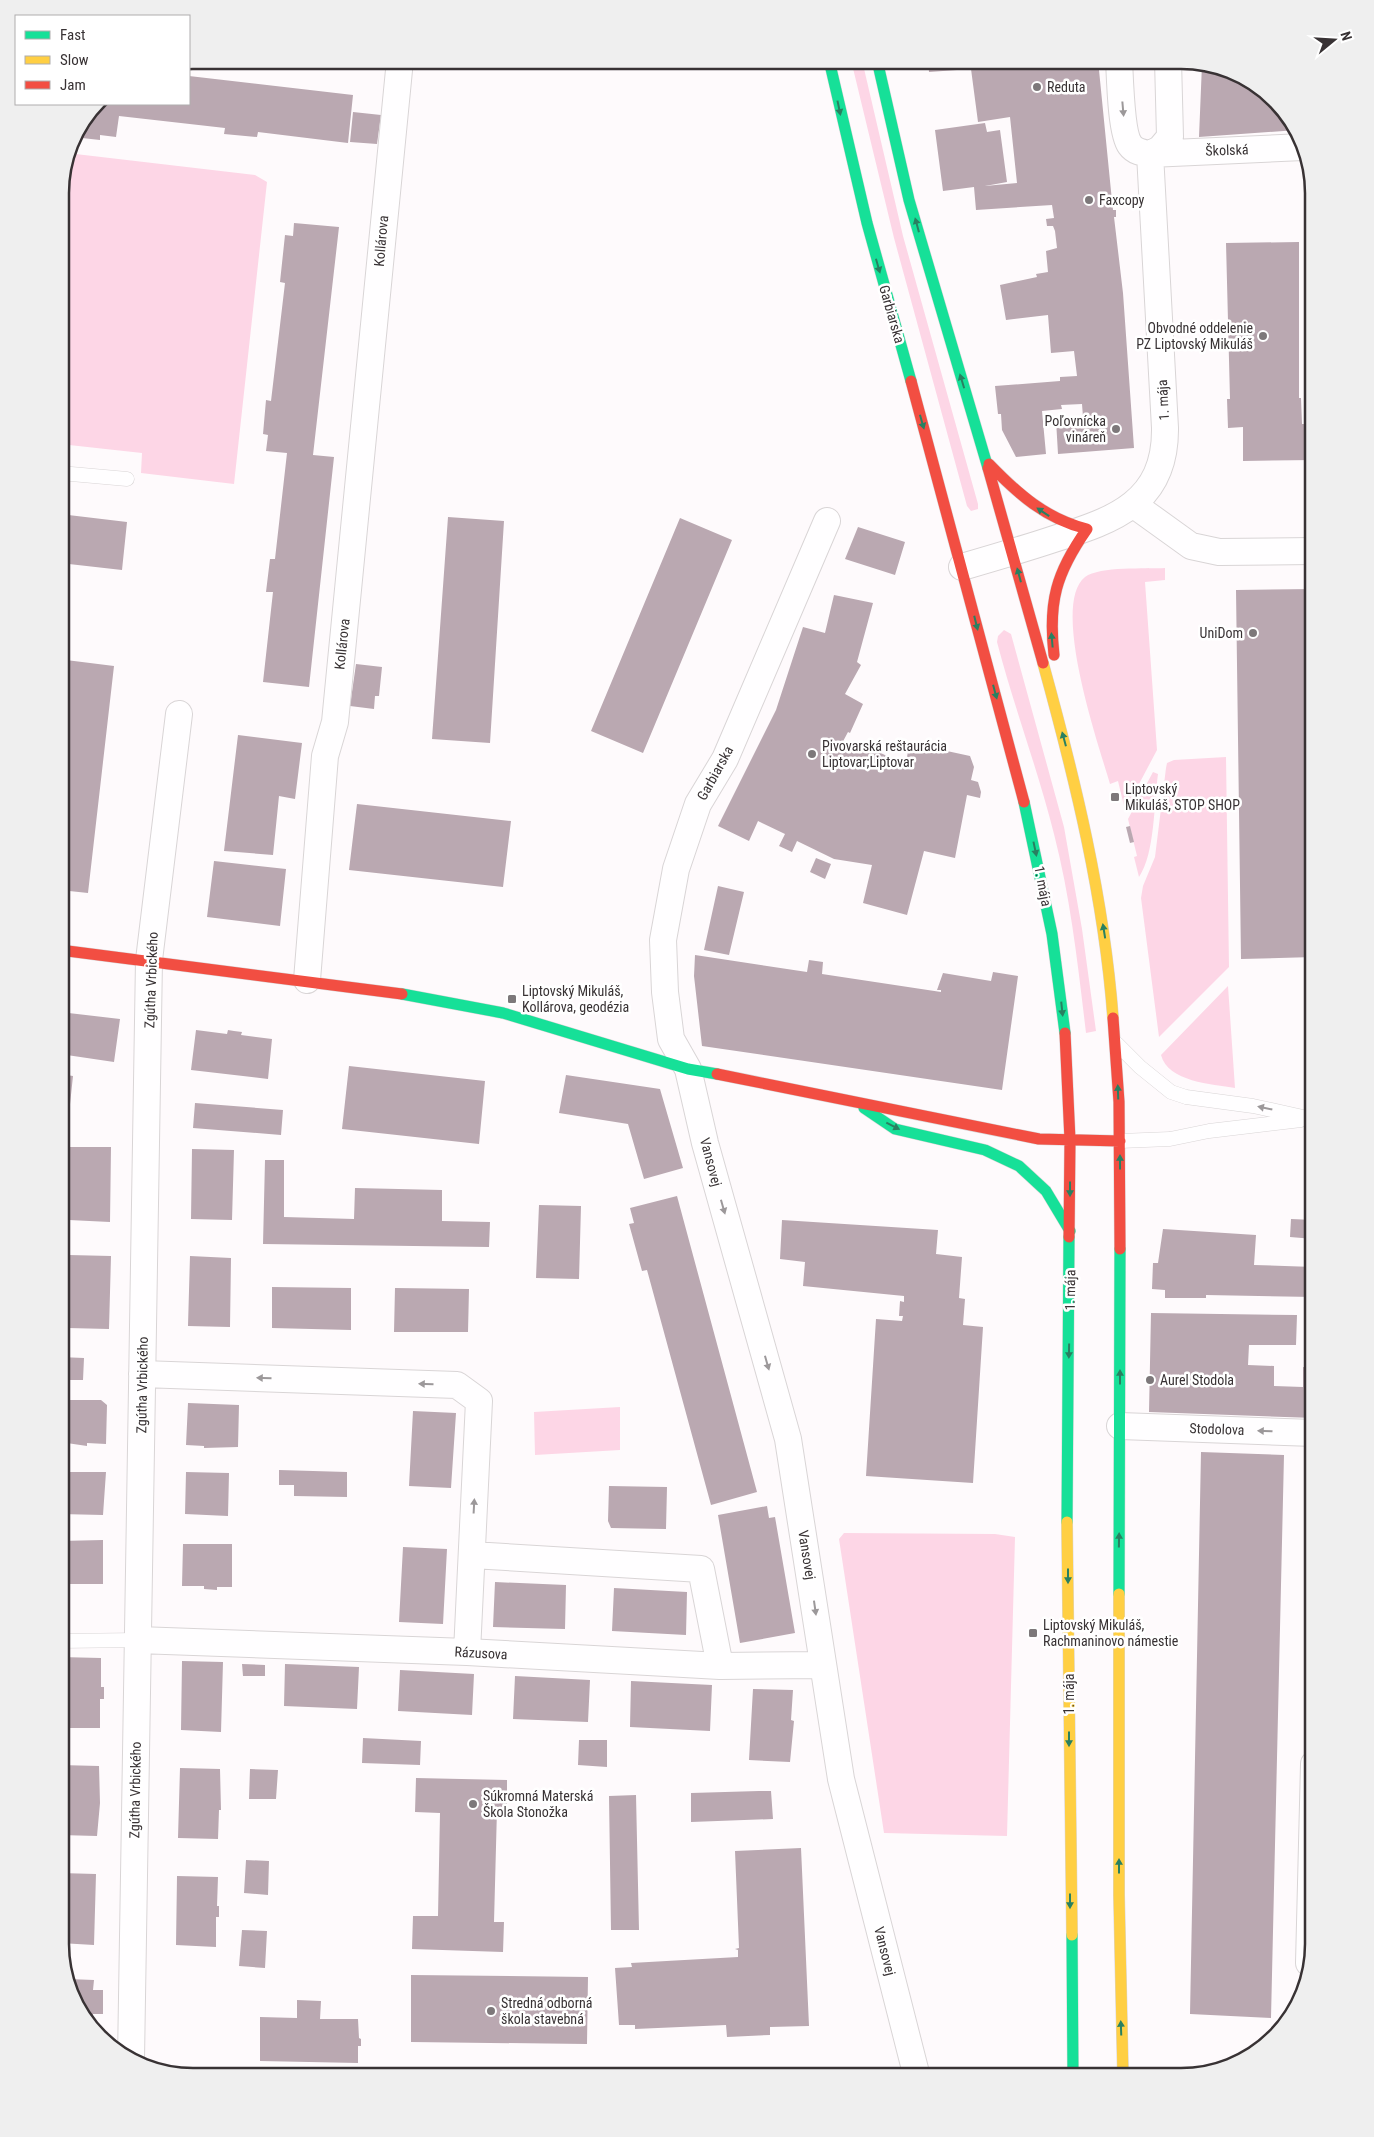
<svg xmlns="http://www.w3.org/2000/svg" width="1374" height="2137" viewBox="0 0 1374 2137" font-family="'Roboto Condensed',sans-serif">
	<rect width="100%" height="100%" fill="#fefafc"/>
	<!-- green -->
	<path fill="#fdd6e6" d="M 851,60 L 862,60 L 903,236 L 978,504 L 978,509 L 971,511 L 967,506 L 894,238 Z
		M 67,153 L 255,175 L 267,182 L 234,484 L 141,473 L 142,453 L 60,444 L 60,184 Z
		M 1165,568 L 1165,580 L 1145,582 L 1157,750 L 1130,801 L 1124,806 L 1118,781 L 1110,784 C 1099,746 1050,605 1085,577 C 1100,566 1146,569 1165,568 Z
		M 1004,630 L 1011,634 L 1064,827 L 1082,929 L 1096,1031 L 1086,1033 C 1078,966 1071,900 1054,834 C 1038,770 1014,707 997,642 L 998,636 Z
		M 1226,757 L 1229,967 L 1159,1037 L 1141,898 L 1143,886 L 1155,857 L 1166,768 L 1167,763 L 1174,760 Z
		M 1153,772 L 1158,774 C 1154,802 1155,854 1139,877 L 1134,857 L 1137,856 L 1128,819 Z
		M 1228,986 L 1235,1088 C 1212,1084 1168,1082 1161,1055 Z
		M 620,1407 L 620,1450 L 535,1455 L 534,1412 Z
		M 844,1533 L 995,1534 L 1015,1537 L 1007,1836 L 884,1833 L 839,1539 Z"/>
	<!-- building -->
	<path fill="#baa8b1" d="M 928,60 L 1098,60 L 1111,191 L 1113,210 L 1116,210 L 1116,217 L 1114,217 L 1123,293 L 1134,448 L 1058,454 L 1056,420 L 1083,417 L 1082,404 L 1061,405 L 1062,409 L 1042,411 L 1046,454 L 1016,457 L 1002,430 L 1001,414 L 998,414 L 995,386 L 1060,381 L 1060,377 L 1077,376 L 1074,351 L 1051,353 L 1048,315 L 1006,320 L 1000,285 L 1037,277 L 1036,274 L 1048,272 L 1046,251 L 1057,248 L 1055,231 L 1053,226 L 1047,226 L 1046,219 L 1054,218 L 1052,205 L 976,210 L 974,187 L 943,191 L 935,130 L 985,123 L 987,132 L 1000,130 L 1007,182 L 985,186 L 1017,183 L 1010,117 L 978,122 L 971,69 L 929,72 Z
		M 1202,64 L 1255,82 L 1297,130 L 1199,137 Z
		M 189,76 L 353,95 L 348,143 L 258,132 L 257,137 L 224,134 L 225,128 L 119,116 L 116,137 L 100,135 L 100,140 L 73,137 L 96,104 L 189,104 Z
		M 353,112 L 381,115 L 377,144 L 350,142 Z
		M 294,223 L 339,227 L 313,455 L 334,457 L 309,687 L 263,682 L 273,592 L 266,592 L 270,559 L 275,559 L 287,453 L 266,451 L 268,435 L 263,434 L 266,400 L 271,401 L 285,283 L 280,282 L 285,235 L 293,236 Z
		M 1299,242 L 1299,398 L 1301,398 L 1302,424 L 1314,424 L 1314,460 L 1243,461 L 1243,427 L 1228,428 L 1227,399 L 1230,399 L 1226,243 Z
		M 60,514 L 127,522 L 122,570 L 60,563 Z
		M 448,517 L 504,521 L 490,743 L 432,739 Z
		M 680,518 L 732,540 L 643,753 L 591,731 Z
		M 858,527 L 905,542 L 895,575 L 845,559 Z
		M 1314,589 L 1314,957 L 1241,959 L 1236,590 Z
		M 834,595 L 873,603 L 857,662 L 861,665 L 845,694 L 863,704 L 850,733 L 848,732 L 840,747 L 848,751 L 851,745 L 855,747 L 858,742 L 889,757 L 906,761 L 910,743 L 970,756 L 974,767 L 971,780 L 978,782 L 981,792 L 980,798 L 967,795 L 955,858 L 924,851 L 907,915 L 863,903 L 872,865 L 834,859 L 797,841 L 792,852 L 779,846 L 785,834 L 758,821 L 749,841 L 718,826 L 776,710 L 803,627 L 825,633 Z
		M 66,660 L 114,666 L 88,893 L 60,890 L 60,693 Z
		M 356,664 L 382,667 L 379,696 L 375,696 L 374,709 L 350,706 Z
		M 238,735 L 302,743 L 295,799 L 279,796 L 273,855 L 224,851 Z
		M 357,804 L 511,821 L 503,887 L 349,870 Z
		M 1130,826 L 1134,842 L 1130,843 L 1126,827 Z
		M 816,858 L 831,864 L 825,879 L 810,872 Z
		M 214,861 L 286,869 L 280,926 L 207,917 Z
		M 718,886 L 744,892 L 729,955 L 704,950 Z
		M 695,955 L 807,972 L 809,960 L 823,962 L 822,974 L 941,992 L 941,990 L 937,990 L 943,973 L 991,981 L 993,972 L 1018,976 L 1002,1090 L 702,1046 L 694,976 Z
		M 60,1012 L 120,1019 L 114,1062 L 60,1054 Z
		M 196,1030 L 227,1034 L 228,1030 L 234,1031 L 242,1032 L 241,1035 L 272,1039 L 268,1079 L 191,1070 Z
		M 349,1066 L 485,1081 L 479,1144 L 342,1129 Z
		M 60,1074 L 73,1076 L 66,1142 L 60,1142 Z
		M 566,1075 L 660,1089 L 683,1168 L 644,1179 L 628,1124 L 559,1113 Z
		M 195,1103 L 283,1110 L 281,1135 L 193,1128 Z
		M 70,1147 L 111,1147 L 110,1222 L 69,1220 Z
		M 192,1149 L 234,1150 L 232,1220 L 191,1219 Z
		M 265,1160 L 284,1160 L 284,1217 L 354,1219 L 355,1188 L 442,1190 L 442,1221 L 490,1222 L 489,1247 L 263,1244 Z
		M 677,1196 L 757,1492 L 711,1505 L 647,1270 L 642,1271 L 629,1224 L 634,1223 L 630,1208 Z
		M 539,1205 L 581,1206 L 579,1279 L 536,1278 Z
		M 1291,1219 L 1314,1220 L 1314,1239 L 1290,1237 Z
		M 782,1220 L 938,1230 L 936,1254 L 962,1257 L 959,1298 L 965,1299 L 963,1325 L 983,1327 L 973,1483 L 866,1476 L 876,1319 L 902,1321 L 903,1316 L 899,1316 L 900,1301 L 904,1302 L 904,1296 L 803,1286 L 805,1262 L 780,1259 Z
		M 1163,1229 L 1256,1235 L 1254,1265 L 1314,1267 L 1314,1297 L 1206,1295 L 1206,1298 L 1165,1298 L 1165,1290 L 1152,1289 L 1153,1263 L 1158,1263 Z
		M 69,1255 L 111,1256 L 109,1329 L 68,1328 Z
		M 190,1256 L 231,1258 L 230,1327 L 188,1326 Z
		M 272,1287 L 351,1288 L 351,1330 L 272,1328 Z
		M 395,1288 L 469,1289 L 468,1332 L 394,1332 Z
		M 1151,1313 L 1297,1315 L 1296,1345 L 1249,1345 L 1248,1365 L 1274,1366 L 1274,1386 L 1303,1387 L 1303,1367 L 1314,1368 L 1314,1418 L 1149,1412 Z
		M 60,1357 L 84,1358 L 83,1380 L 60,1380 Z
		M 60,1400 L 101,1400 L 107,1405 L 106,1444 L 87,1443 L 87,1446 L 60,1442 Z
		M 188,1403 L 239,1405 L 238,1447 L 204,1448 L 204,1446 L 186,1445 Z
		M 413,1411 L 456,1413 L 451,1488 L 409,1486 Z
		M 1201,1452 L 1284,1455 L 1271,2018 L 1190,2014 Z
		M 279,1470 L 347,1472 L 347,1497 L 294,1496 L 294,1485 L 279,1485 Z
		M 60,1472 L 106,1472 L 103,1515 L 60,1514 Z
		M 186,1472 L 229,1473 L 228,1516 L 185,1514 Z
		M 609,1486 L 667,1487 L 666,1529 L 611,1528 L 608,1521 Z
		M 767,1506 L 769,1518 L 775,1517 L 795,1633 L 740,1643 L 718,1515 Z
		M 103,1540 L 103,1584 L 60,1584 L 60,1541 Z
		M 183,1544 L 232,1544 L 232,1587 L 217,1587 L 217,1590 L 204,1589 L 204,1586 L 182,1586 Z
		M 403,1547 L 447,1549 L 443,1624 L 399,1622 Z
		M 495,1582 L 566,1585 L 565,1629 L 493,1627 Z
		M 614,1588 L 687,1592 L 686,1635 L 612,1631 Z
		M 60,1657 L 101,1658 L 101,1687 L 104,1687 L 104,1699 L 100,1699 L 100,1728 L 60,1728 Z
		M 182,1661 L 223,1662 L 221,1732 L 181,1730 Z
		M 242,1664 L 265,1665 L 265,1676 L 243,1676 Z
		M 285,1664 L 359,1667 L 357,1709 L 284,1706 Z
		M 400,1670 L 474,1674 L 472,1715 L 398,1711 Z
		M 515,1676 L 590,1680 L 588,1722 L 513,1719 Z
		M 631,1681 L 712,1685 L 710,1731 L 630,1727 Z
		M 753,1689 L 793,1690 L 791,1720 L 794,1721 L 790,1762 L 749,1760 Z
		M 363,1738 L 421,1741 L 420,1765 L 362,1763 Z
		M 579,1740 L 607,1740 L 607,1767 L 578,1765 Z
		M 60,1765 L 99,1766 L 100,1803 L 97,1836 L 60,1835 Z
		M 180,1768 L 220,1769 L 221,1810 L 219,1810 L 218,1839 L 178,1838 Z
		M 250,1769 L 278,1770 L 276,1799 L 249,1799 Z
		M 416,1778 L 507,1780 L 507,1810 L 497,1809 L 494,1922 L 504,1922 L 503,1952 L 412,1949 L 413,1916 L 438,1916 L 440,1813 L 415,1812 Z
		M 759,1791 L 771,1791 L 773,1819 L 691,1822 L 691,1793 Z
		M 636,1795 L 639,1930 L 611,1930 L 609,1796 Z
		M 801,1848 L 809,2026 L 770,2027 L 770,2035 L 727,2037 L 726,2025 L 635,2029 L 635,2025 L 619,2025 L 615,1968 L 632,1967 L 631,1963 L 738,1957 L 738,1950 L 735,1949 L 739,1948 L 735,1851 Z
		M 246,1860 L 269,1861 L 268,1895 L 244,1893 Z
		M 60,1873 L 96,1874 L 94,1945 L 60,1943 Z
		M 177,1876 L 218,1877 L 217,1906 L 219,1906 L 219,1917 L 216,1917 L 216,1947 L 176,1945 Z
		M 242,1930 L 267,1931 L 265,1968 L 239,1966 Z
		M 411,1975 L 588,1977 L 587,2044 L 411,2042 Z
		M 68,1979 L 94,1980 L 93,1990 L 103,1990 L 103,2014 L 93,2014 L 93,2025 L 74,2003 Z
		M 297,2000 L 321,2001 L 320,2019 L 358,2019 L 359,2038 L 361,2039 L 361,2046 L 358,2046 L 358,2063 L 260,2061 L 260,2017 L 297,2018 Z"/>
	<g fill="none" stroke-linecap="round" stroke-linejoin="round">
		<!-- lane casing -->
		<g stroke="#d9d5d6" stroke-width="15">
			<path id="lane" d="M 60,473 L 127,479
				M 1117,1044 L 1140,1067 L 1171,1092 L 1186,1097 L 1253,1106 L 1312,1119
				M 1120,1141 L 1170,1139 L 1209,1131 L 1301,1120
				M 60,1641 L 138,1640"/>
		</g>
		<!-- street casing -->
		<g stroke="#d9d5d6" stroke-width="28">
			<path id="street" d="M 1119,60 C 1120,78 1121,133 1130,145 C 1135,152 1143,153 1150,154 L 1303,147
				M 1150,154 L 1160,149 L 1170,137 L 1168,60
				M 1134,505 L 1191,546 L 1219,552 L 1314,551
				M 827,521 L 725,759 L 698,804 L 676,869 L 663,940 L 665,992 L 671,1039 L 688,1069 L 705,1143 L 788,1439 L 841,1779 L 917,2077
				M 962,567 C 993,558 1024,549 1054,539 C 1115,520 1166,502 1165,428 L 1150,154
				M 307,980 L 325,756 L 335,722 L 400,60
				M 142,1374 L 457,1385 L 479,1401 L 467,1652
				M 1120,1426 L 1314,1433
				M 472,1555 L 701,1569 L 720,1666
				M 138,1640 L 467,1652 L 720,1666 L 823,1665
				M 1309,1963 L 1314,1764
				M 131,2059 L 149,960 L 179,714"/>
		</g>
		<!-- fast casing -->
		<g stroke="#d9d5d6" stroke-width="12">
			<path id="fast" d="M 829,60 L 867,223 L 911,381
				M 877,60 L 909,200 L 988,468
				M 1024,802 L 1052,934 L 1065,1033
				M 402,994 L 503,1013 L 688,1069 L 717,1074
				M 864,1108 L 895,1129 L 985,1150 L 1019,1166 L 1046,1191 L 1070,1231
				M 1067,1522 L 1069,1237
				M 1119,1594 L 1120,1249
				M 1072,1935 L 1073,2077"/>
		</g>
		<!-- slow casing -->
		<g stroke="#d9d5d6" stroke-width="12">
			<path id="slow" d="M 1043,663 C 1075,779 1104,897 1113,1018
				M 1067,1522 L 1072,1935
				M 1119,1594 L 1119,1895 L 1123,2077"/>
		</g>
		<!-- jam casing -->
		<g stroke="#d9d5d6" stroke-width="12">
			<path id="jam" d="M 911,381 L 1024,802
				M 989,464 C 1018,494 1046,519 1087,529 C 1056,573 1048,602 1054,655
				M 988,468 L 1043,663
				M 60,950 L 402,994
				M 1113,1018 L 1119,1102 L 1120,1249
				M 1065,1033 L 1070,1140 L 1069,1237
				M 717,1074 L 1039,1139 L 1120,1141"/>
		</g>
		<!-- lane -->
		<use href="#lane" stroke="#fffeff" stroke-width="14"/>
		<!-- street -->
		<use href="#street" stroke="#fffeff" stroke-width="26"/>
		<!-- fast -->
		<use href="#fast" stroke="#16e098" stroke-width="11"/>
		<!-- slow -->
		<use href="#slow" stroke="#ffcf43" stroke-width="11"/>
		<!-- jam -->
		<use href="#jam" stroke="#f24e42" stroke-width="11"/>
	</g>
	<!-- one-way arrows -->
	<defs><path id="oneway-solid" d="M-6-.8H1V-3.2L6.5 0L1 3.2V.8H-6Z" transform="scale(1.25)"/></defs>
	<g fill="#298061">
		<use href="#oneway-solid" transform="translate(839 108) rotate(78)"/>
		<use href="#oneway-solid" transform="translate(917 225) rotate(-105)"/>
		<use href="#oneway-solid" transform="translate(878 266) rotate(74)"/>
		<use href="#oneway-solid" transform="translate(962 381) rotate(-107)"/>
		<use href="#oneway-solid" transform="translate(922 422) rotate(74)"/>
		<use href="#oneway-solid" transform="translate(1043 512) rotate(-146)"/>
		<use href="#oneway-solid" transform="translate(1019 575) rotate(-105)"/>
		<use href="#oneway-solid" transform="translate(976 623) rotate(76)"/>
		<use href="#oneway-solid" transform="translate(1052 640) rotate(-95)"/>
		<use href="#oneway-solid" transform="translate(995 692) rotate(75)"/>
		<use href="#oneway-solid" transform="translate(1064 739) rotate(-105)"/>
		<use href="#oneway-solid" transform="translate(1035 849) rotate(78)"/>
		<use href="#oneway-solid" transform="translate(1104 931) rotate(-99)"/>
		<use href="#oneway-solid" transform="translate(1062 1009) rotate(84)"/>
		<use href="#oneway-solid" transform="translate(1118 1092) rotate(-92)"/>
		<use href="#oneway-solid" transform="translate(893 1126) rotate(27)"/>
		<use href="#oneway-solid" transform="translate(1120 1162) rotate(-90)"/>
		<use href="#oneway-solid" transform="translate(1070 1189) rotate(90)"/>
		<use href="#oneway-solid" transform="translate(1069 1351) rotate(91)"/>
		<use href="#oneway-solid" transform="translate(1120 1377) rotate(-90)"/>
		<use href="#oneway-solid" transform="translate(1119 1540) rotate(-89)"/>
		<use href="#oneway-solid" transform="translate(1068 1576) rotate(90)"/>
		<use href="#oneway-solid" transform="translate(1069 1739) rotate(90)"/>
		<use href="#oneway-solid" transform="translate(1119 1866) rotate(-90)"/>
		<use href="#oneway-solid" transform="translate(1070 1901) rotate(90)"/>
		<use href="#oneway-solid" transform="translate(1121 2028) rotate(-92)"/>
	</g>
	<g fill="#9c989a">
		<use href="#oneway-solid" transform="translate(1123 109) rotate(85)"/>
		<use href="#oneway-solid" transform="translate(1265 1108) rotate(-168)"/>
		<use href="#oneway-solid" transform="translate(723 1207) rotate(74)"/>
		<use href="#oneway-solid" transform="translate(767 1363) rotate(74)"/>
		<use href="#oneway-solid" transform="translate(264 1378) rotate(-178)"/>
		<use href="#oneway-solid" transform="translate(426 1384) rotate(-178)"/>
		<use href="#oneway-solid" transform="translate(1265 1431) rotate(-178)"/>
		<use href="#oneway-solid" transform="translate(474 1506) rotate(-87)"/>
		<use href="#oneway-solid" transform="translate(815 1608) rotate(82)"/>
	</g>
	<!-- markers -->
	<g fill="#7d787a" stroke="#fff" stroke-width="2">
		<circle cx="1037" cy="87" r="5"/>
		<circle cx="1089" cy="200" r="5"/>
		<circle cx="1263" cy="336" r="5"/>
		<circle cx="1116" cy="429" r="5"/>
		<circle cx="1253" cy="633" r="5"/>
		<circle cx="812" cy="754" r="5"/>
		<rect x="1110" y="792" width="10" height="10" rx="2.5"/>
		<rect x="507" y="994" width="10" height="10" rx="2.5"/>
		<circle cx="1150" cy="1380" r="5"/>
		<rect x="1028" y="1628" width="10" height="10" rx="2.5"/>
		<circle cx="473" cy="1804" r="5"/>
		<circle cx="491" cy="2011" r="5"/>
	</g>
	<g text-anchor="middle" stroke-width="5" stroke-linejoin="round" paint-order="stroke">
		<!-- poi labels -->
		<g font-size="14" fill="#383234" stroke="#fff" text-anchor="start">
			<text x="1047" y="92">Reduta</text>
			<text x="1099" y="205">Faxcopy</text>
			<text x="1253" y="333" text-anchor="end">Obvodné oddelenie<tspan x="1253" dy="16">PZ Liptovský Mikuláš</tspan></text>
			<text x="1106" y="426" text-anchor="end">Poľovnícka<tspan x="1106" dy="16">vináreň</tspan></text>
			<text x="1243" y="638" text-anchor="end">UniDom</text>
			<text x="822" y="751">Pivovarská reštaurácia<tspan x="822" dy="16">Liptovar;Liptovar</tspan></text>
			<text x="1125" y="794">Liptovský<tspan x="1125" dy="16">Mikuláš, STOP SHOP</tspan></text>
			<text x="522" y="996">Liptovský Mikuláš,<tspan x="522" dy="16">Kollárova, geodézia</tspan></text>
			<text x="1160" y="1385">Aurel Stodola</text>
			<text x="1043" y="1630">Liptovský Mikuláš,<tspan x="1043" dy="16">Rachmaninovo námestie</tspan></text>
			<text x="483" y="1801">Súkromná Materská<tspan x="483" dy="16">Škola Stonožka</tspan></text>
			<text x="501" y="2008">Stredná odborná<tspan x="501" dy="16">škola stavebná</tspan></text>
		</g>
		<!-- street labels -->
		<g font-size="14" fill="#383234" stroke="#fff">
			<text transform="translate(1227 150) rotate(-2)" y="5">Školská</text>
			<text transform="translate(381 241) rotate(-85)" y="5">Kollárova</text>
			<text transform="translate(892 314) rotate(74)" y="5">Garbiarska</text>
			<text transform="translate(1163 400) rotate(-93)" y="5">1. mája</text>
			<text transform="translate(342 644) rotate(-84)" y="5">Kollárova</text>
			<text transform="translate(715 773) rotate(-61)" y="5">Garbiarska</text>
			<text transform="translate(1043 886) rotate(79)" y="5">1. mája</text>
			<text transform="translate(151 980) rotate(-88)" y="5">Zgútha Vrbického</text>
			<text transform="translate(711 1162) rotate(75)" y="5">Vansovej</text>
			<text transform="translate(1070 1290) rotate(-89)" y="5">1. mája</text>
			<text transform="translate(142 1385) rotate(-89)" y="5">Zgútha Vrbického</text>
			<text transform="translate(1217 1429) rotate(2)" y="5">Stodolova</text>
			<text transform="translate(807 1555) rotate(81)" y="5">Vansovej</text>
			<text transform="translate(481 1653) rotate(3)" y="5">Rázusova</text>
			<text transform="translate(1069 1694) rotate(-90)" y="5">1. mája</text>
			<text transform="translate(135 1790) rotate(-89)" y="5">Zgútha Vrbického</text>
			<text transform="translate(885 1951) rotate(76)" y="5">Vansovej</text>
		</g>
	</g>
	<!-- crop -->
	<path d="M0 0H1374V2137H0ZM193 69H1181A124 124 0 0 1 1305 193V1944A124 124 0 0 1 1181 2068H193A124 124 0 0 1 69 1944V193A124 124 0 0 1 193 69Z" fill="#efefef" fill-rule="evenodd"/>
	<path fill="none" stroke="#383234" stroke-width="2.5" d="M193 69H1181A124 124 0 0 1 1305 193V1944A124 124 0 0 1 1181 2068H193A124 124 0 0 1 69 1944V193A124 124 0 0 1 193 69Z"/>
	<!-- legend -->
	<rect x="15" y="15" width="175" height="90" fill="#ffffff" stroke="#afadae"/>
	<rect x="25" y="31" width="25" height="8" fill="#16e098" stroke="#afadae"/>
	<text x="60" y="40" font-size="15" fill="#383234">Fast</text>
	<rect x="25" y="56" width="25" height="8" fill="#ffcf43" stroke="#afadae"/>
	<text x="60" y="65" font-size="15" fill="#383234">Slow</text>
	<rect x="25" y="81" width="25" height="8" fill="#f24e42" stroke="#afadae"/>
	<text x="60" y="90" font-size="15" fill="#383234">Jam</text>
	<!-- north arrow -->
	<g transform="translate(1334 40) rotate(72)" stroke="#ffffff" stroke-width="4" paint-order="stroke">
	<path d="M0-4L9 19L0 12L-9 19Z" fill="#383234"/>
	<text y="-8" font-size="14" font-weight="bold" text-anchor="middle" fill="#383234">N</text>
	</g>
</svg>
